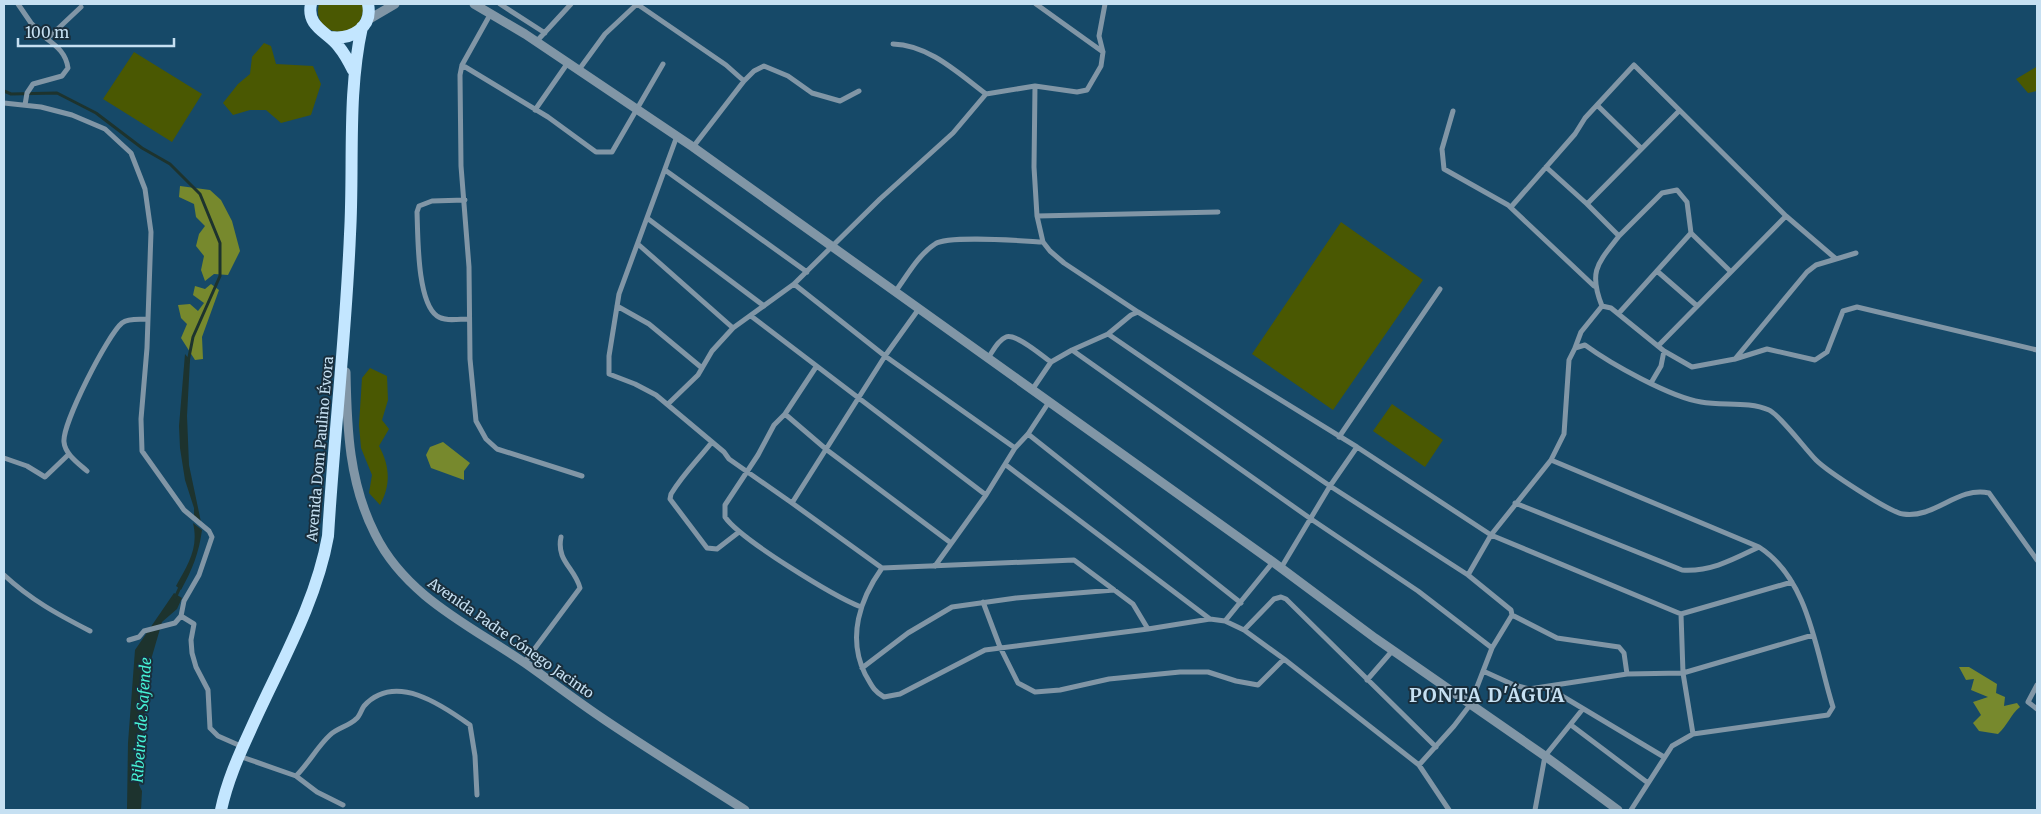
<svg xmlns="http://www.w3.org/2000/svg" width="2041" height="814" viewBox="0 0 2041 814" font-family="Merriweather,serif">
	<rect width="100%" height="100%" fill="#164968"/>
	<!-- green -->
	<path fill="#4a5802" d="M 319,4 L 363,4 C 366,44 310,38 319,4 Z
		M 264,43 L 271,46 L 276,64 L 313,66 L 321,84 L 311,115 L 281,123 L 266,110 L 250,110 L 233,115 L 223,103 L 238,84 L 250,74 L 252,57 Z
		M 134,52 L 202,94 L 172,142 L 103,99 Z
		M 2036,67 L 2037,91 L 2028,93 L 2016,79 Z
		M 1341,222 L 1423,280 L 1333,410 L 1252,354 Z
		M 370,368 L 387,376 L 388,400 L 382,420 L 389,429 L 379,446 C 390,466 391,485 380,505 L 369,493 L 372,475 L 361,448 L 359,425 L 362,378 Z
		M 1392,404 L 1443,440 L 1425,467 L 1373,431 Z"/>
	<!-- forest -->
	<path fill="#77892d" d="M 180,186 L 210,190 L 221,200 L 232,221 L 240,251 L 228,275 L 214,274 L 205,281 L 201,270 L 204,256 L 196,246 L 199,234 L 205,226 L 196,217 L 194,204 L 179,197 Z
		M 211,284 L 219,290 L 202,337 L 203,359 L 195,360 L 181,338 L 187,324 L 181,318 L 178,305 L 190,304 L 198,311 L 204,303 L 193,295 L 195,286 L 205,289 Z
		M 443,442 L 470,463 L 464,471 L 464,480 L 431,468 L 426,455 L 430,447 Z
		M 1959,667 L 1969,667 L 1997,684 L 1996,693 L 2005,697 L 2004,706 L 2017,703 L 2020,707 C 2010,715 2008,725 1998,734 L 1979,731 L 1973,723 L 1981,715 L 1973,702 L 1988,697 L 1971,690 L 1974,679 L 1966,680 Z"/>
	<!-- water -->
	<path fill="#1d332e" d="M 185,354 L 190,360 L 187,416 L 189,465 L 201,522 L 194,519 L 194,508 L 185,480 L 180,448 L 179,426 Z
		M 193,523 L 202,530 C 199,553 192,570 181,590 L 176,586 C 188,564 199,548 193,523 Z
		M 174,593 L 182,598 L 177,609 L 162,622 L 148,670 L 139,785 L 142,791 L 141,810 L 127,810 L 128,743 L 135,650 Z"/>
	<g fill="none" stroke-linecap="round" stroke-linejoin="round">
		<!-- stream -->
		<path stroke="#1d332e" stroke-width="3" d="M 4,91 L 11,94 L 57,93 L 96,113 L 142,148 L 170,164 L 200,194 L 220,243 L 220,276 L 193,337 L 188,362
			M 175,598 L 181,585"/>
		<!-- minor -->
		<path stroke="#8196a6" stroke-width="5" d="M 18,4 L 31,23 L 47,39
			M 500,4 L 545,33
			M 637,4 L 726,65 L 744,81
			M 1036,4 L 1103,52
			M 491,13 L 462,65 L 460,75 L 461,166 L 469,267 L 470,359 L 476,421 L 486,439 L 497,449 L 582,476
			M 536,42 L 571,4
			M 893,44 C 929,45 958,73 986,94
			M 462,65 L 548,117 L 596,152 L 612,152 L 663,64
			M 578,71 L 605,34 L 637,4
			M 1035,86 L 1034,167 L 1037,216 L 1043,242 L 1050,251 L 1064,263 L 1138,312 L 1357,447 L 1491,535 L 1681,614 L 1792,582
			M 986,94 L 1035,86 L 1077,92 L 1087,90 L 1101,66 L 1103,52 L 1099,36 L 1105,4
			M 4,103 L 41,107 L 72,115 L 105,129 L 131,153 L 145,189 L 151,232 L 147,348 L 141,419 L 142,451 L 184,510 L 209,531 L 212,537 L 199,575 L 184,601 L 181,616 L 175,623 L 144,631 L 139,637 L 129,640
			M 25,105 L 27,93 L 33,84 L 62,76 L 68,68 C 66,54 58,47 47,39 L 81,7
			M 1597,105 L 1641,148
			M 535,110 L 567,64
			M 1453,111 L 1442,149 L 1444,169 L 1508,205 L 1594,286
			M 677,136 L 619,294 L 609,356 L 609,374 L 635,384 L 656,395 L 724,452 L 729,459 L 792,503
			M 693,147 L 744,81 L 754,71 L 764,66 L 788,76 L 812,93 L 840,101 L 859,91
			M 1546,167 L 1587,204
			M 665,170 L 807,272
			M 465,200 L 432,201 L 419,206 L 417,212 C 418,236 417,302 437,316 C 445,322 459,319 468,319
			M 1511,207 L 1575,134 L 1585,118 L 1634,65 L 1786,216 L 1658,346
			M 1037,216 L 1218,212
			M 1786,216 L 1835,258
			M 647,218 L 764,306
			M 1619,236 L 1662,193 L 1677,190 L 1687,202 L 1691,233 L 1730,271
			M 639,245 L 733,328
			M 1657,271 L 1696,305
			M 794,284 L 885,356 L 1015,448
			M 895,292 C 907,276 918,255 935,244 C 948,235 1023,241 1043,242
			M 617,306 L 649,324 L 702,368
			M 1602,306 C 1588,271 1598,263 1619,236 L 1587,204 L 1679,111
			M 918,310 L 885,356 L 792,503 L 882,568 L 1074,560 L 1133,604 L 1148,629 L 1210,619 L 1225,621 L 1273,562
			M 1619,313 L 1691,233
			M 751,316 L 986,495 L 1015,448 L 1028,434 L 1049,402
			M 1108,334 L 1131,315 L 1138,312
			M 1575,348 L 1581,332 L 1602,306 L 1611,308 L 1664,351 L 1692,367 L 1735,359 L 1767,349 L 1815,360 L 1827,352 L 1843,311 L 1857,307 L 2037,350
			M 988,358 C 993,351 998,340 1006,337 C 1016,333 1042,356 1051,362
			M 1735,359 L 1807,272 L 1816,265 L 1856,253
			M 816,367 L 785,414 L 774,425 L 758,455 L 725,505 L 725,517 C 740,539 833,596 861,607
			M 1651,383 L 1661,366 L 1664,351
			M 1032,390 L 1051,362 L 1072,350
			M 668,404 L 698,375 L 712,351 L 733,328 L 794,284 L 880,199 L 953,133 L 986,94
			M 785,414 L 827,450 L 951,543
			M 1028,434 L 1241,603
			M 1339,437 L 1440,289
			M 712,442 C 697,461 684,473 671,494 L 670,499 L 707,548 L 717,549 L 739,532
			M 1357,447 L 1330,486 L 1468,575 L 1511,610 L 1512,615 L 1492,648 L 1470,705 L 1454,726 L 1419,765
			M 4,458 L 27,466 L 45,477 L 69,454
			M 1551,460 L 1759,547 C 1810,580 1816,654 1833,707 L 1828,715 L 1693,734 L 1672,746 L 1631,810
			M 1006,465 L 1210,619
			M 87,471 C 78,463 65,454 64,442 C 62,424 108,334 122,323 C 129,318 140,320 148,319
			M 1515,503 L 1682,570 C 1711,572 1734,559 1759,547
			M 935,566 L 986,495
			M 882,568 C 860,599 847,637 865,674 C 871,684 873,691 884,697 L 900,694 L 985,650 L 1148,629
			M 1281,568 L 1330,486 L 1108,334 L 1072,350 L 1311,519 L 1418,591 L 1492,648
			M 4,575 C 31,600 57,614 90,631
			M 1468,575 L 1491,535 L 1551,460 L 1564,434 L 1569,360 L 1575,348 L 1585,345 C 1611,364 1670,397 1701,402 C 1723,406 1748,401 1769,410 C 1779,414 1806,450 1816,460 C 1827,471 1889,512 1903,514 C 1935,519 1957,486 1989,493 L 2037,560
			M 983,602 L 1000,647 L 1018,683 L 1035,692 L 1060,690 L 1109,679 L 1180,672 L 1208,672 L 1236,681 L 1258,685 L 1284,659
			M 1681,614 L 1683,673 L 1693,734
			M 1512,615 L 1557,638 L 1619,647 L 1624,653 L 1627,674
			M 181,616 L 194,624 L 191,640 L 192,653 L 196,667 L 208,690 L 210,728 L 218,736 L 243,747
			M 1225,621 L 1244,630 L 1284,659 L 1419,765 L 1449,810
			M 1244,630 L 1274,599 L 1281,597 L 1286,599 L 1436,747
			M 524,663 L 580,588 C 575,568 556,561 561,537
			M 862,668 L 908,633 L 952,607 L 1016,598 L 1114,590
			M 1483,671 L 1514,685 L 1529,689 L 1627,674 L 1683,673 L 1813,635
			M 1367,680 L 1393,650
			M 2037,685 L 2028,702 L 2037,709
			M 1547,687 L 1664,757
			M 1571,725 L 1648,783
			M 239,756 L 296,776 C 309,763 317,747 330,735 C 337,728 349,726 356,719 C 360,716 361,710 364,706 C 395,672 442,705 470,725 L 475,756 L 477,795
			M 296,776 L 317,792 L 343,805
			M 1535,810 L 1545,756 L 1582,710"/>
		<!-- tertiary -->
		<path stroke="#8196a6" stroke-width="9" d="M 474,4 L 525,34 L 693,147 L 1273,562 L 1375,638 L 1545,756 L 1618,810
			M 366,21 L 395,4
			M 346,372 C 347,429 349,483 375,534 C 406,597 471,626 525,663 C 552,682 578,702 605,720 C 651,751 698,780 745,810"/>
		<!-- primary -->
		<path stroke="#c3e6ff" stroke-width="12" d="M 311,4 C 306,27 328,32 339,47 C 345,54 349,62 353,70
			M 330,37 C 351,40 373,28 368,4
			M 221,810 C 227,782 238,757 250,731 C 278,668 316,604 328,536 C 334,435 346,335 350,234 C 354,165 347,95 362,27"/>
	</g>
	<g text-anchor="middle" stroke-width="4" stroke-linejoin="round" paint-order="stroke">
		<!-- street labels -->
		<g font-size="14" fill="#c6e0f2" stroke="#192e3c">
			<text transform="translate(320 449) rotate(-85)" y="5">Avenida Dom Paulino Évora</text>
			<text transform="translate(511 638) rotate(35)" y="5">Avenida Padre Cónego Jacinto</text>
		</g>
		<!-- water labels -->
		<g font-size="15" font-style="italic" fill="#46f2d6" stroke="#192e3c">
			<text transform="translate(142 720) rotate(-86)" y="5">Ribeira de Safende</text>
		</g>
		<!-- district labels -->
		<g font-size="19" font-weight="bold" letter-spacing="1" fill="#c6e0f2" stroke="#192e3c">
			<text x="1487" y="702">PONTA D'ÁGUA</text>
		</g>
	</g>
	<!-- border -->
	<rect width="2041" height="814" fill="none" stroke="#c6e0f2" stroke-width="10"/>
	<!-- scale -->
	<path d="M18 38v8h156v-8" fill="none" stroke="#c6e0f2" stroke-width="2.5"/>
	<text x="25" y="38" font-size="15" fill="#c6e0f2" stroke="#192e3c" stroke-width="4" paint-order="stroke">100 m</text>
</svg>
